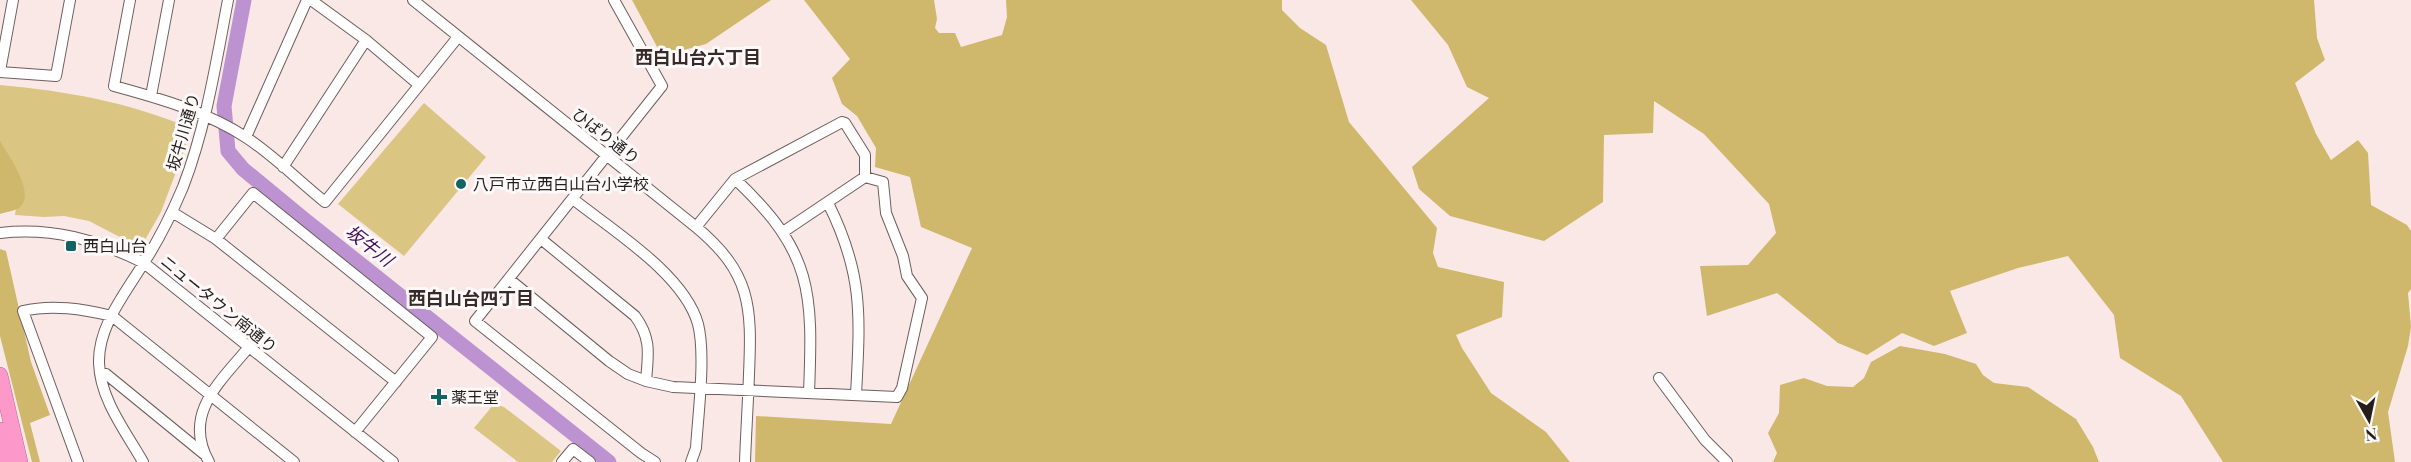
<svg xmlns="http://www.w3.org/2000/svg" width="2411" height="462" viewBox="0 0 2411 462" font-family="'Playfair Display','Noto Sans JP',serif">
	<rect width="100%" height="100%" fill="#fae8e7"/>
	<!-- green -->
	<path fill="#dbc582" d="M 0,85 C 66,91 129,102 190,128 L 191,132 L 161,212 L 142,245 L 139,247 L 89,221 L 64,216 L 44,217 L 15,215 L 19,186 L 0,154 Z
		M 424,103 L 486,157 L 404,256 L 338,204 Z
		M 494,404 L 504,407 L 561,451 L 552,462 L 518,462 L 474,428 Z"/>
	<!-- forest -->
	<path fill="#cfb76b" d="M 632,0 L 771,0 L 706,44 L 662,56 Z
		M 804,0 L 934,0 L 937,19 L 935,28 L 939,33 L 955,33 L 961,47 L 1002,35 L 1007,17 L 1006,0 L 1282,0 L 1282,10 L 1300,28 L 1326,45 L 1349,122 L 1437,228 L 1433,253 L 1438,267 L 1504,282 L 1502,317 L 1456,335 L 1462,348 L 1491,393 L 1546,432 L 1570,462 L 755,462 L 756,416 L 891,424 L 972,248 L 921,227 L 910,177 L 875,167 L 876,148 L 857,116 L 842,104 L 832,78 L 850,59 Z
		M 1411,0 L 2314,0 L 2317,38 L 2325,60 L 2295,83 L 2316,134 L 2331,160 L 2358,140 L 2368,153 L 2371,205 L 2407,225 L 2411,231 L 2411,289 L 2408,293 L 2411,327 L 2408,346 L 2388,412 L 2395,462 L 2223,462 L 2181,396 L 2120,358 L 2114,315 L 2068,256 L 2018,268 L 1950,291 L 1967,333 L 1934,346 L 1902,333 L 1867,355 L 1838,343 L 1777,293 L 1707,316 L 1700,266 L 1748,265 L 1776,233 L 1769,204 L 1704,134 L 1654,101 L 1653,133 L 1604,135 L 1603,202 L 1544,241 L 1450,216 L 1419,189 L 1412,167 L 1489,98 L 1467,87 L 1448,45 Z
		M 0,141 C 8,155 37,194 19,208 C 14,211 5,212 0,214 Z
		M 0,249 L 6,251 L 31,362 L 50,415 L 30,423 L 40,462 L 32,462 L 0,336 Z
		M 1900,346 L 1945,354 L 1976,364 L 1983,375 L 1994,383 L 2028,387 L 2076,419 L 2093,447 L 2099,462 L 1773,462 L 1777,453 L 1768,433 L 1779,413 L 1780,385 L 1804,378 L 1827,386 L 1853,387 L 1864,378 L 1871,362 Z"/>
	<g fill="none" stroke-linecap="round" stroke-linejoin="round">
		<!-- river -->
		<path stroke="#bd92d1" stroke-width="15" d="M 244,0 L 224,106 L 228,151 L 243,169 L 305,220 L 609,462"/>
		<!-- minor casing -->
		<g stroke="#6d5e5d" stroke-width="12">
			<path id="minor" d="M 130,0 L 114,86 C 158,98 208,112 247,138 C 274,156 299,181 325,202 L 458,37
				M 311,0 L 366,40 L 419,85
				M 413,0 L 696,227 C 751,273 752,306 749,374 C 748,404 746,433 745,462
				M 614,0 L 662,86 L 475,321 L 641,453 L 655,462
				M 0,71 L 13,0
				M 0,72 L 56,76 L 70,0
				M 151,96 L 169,0
				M 246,137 L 307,0
				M 283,167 L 366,40
				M 735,179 C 813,252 813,292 809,393
				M 573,199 C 613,231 684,274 698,324 C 706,355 698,415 696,448 L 691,462
				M 828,203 C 864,275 860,317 856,395
				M 172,212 L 216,239 L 396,382
				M 696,227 L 735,179 L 842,122 L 845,123 L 865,155 L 865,177 L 783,232
				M 0,233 C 52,227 98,240 144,263 L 393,462
				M 216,239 L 253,193 L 432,337 L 355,432
				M 541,239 L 635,316 C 652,339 648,355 646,381
				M 509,279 L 609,361 L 628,374 L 646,381 L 673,387 L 897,397 L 902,388 L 922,298 L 907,276 L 903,256 L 886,213 L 883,182 L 865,177
				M 100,373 L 106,374 L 204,454
				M 1659,378 L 1705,440 L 1727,462
				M 78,462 L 23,311 C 52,304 83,309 112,316 L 294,462
				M 143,462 C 126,432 100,399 99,363 C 98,326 125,294 143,264 C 159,240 172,213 183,187 C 206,127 216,63 228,0
				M 209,462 C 182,414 220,382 249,347
				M 562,462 L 573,449 L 590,462"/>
		</g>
		<!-- highway casing -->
		<g stroke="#b16d8e" stroke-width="16">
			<path id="highway" d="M 0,375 L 20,462
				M 0,430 L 7,462"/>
		</g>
		<!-- minor -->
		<use href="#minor" stroke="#fff" stroke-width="10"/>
		<!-- highway -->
		<use href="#highway" stroke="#fd98cb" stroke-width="15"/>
	</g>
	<!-- markers -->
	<g fill="#136364" stroke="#fdf9f9" stroke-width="2">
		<circle cx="461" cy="184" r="6"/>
		<rect x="65" y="240" width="12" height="12" rx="3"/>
		<path d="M436 388h6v6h6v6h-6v6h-6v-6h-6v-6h6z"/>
	</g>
	<g text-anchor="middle" stroke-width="6" stroke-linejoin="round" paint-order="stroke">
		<!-- street labels -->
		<g font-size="16" fill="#231d1c" stroke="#fdf9f9">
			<text transform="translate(183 132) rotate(-74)" y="6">坂牛川通り</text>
			<text transform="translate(606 136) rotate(38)" y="6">ひばり通り</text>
			<text transform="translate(219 304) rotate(39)" y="6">ニュータウン南通り</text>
		</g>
		<!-- poi labels -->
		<g font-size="16" fill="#231d1c" stroke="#fdf9f9" text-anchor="start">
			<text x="473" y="190">八戸市立西白山台小学校</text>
			<text x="83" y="252">西白山台</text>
			<text x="451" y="403">薬王堂</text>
		</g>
		<!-- neighbourhood labels -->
		<g font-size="18" font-weight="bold" fill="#372b2a" stroke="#fdf9f9">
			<text x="698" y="64">西白山台六丁目</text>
			<text x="471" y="305">西白山台四丁目</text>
		</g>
		<!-- water labels -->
		<g font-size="18" font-style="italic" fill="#430b57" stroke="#fdf9f9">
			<text transform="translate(369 246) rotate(38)" y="6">坂牛川</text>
		</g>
	</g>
	<!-- north arrow -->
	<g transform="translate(2369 420) rotate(171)" stroke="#fdf9f9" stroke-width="4.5" paint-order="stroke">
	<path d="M0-4.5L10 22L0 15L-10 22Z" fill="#231d1c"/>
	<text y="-9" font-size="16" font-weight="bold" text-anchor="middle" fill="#231d1c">N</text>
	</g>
</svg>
